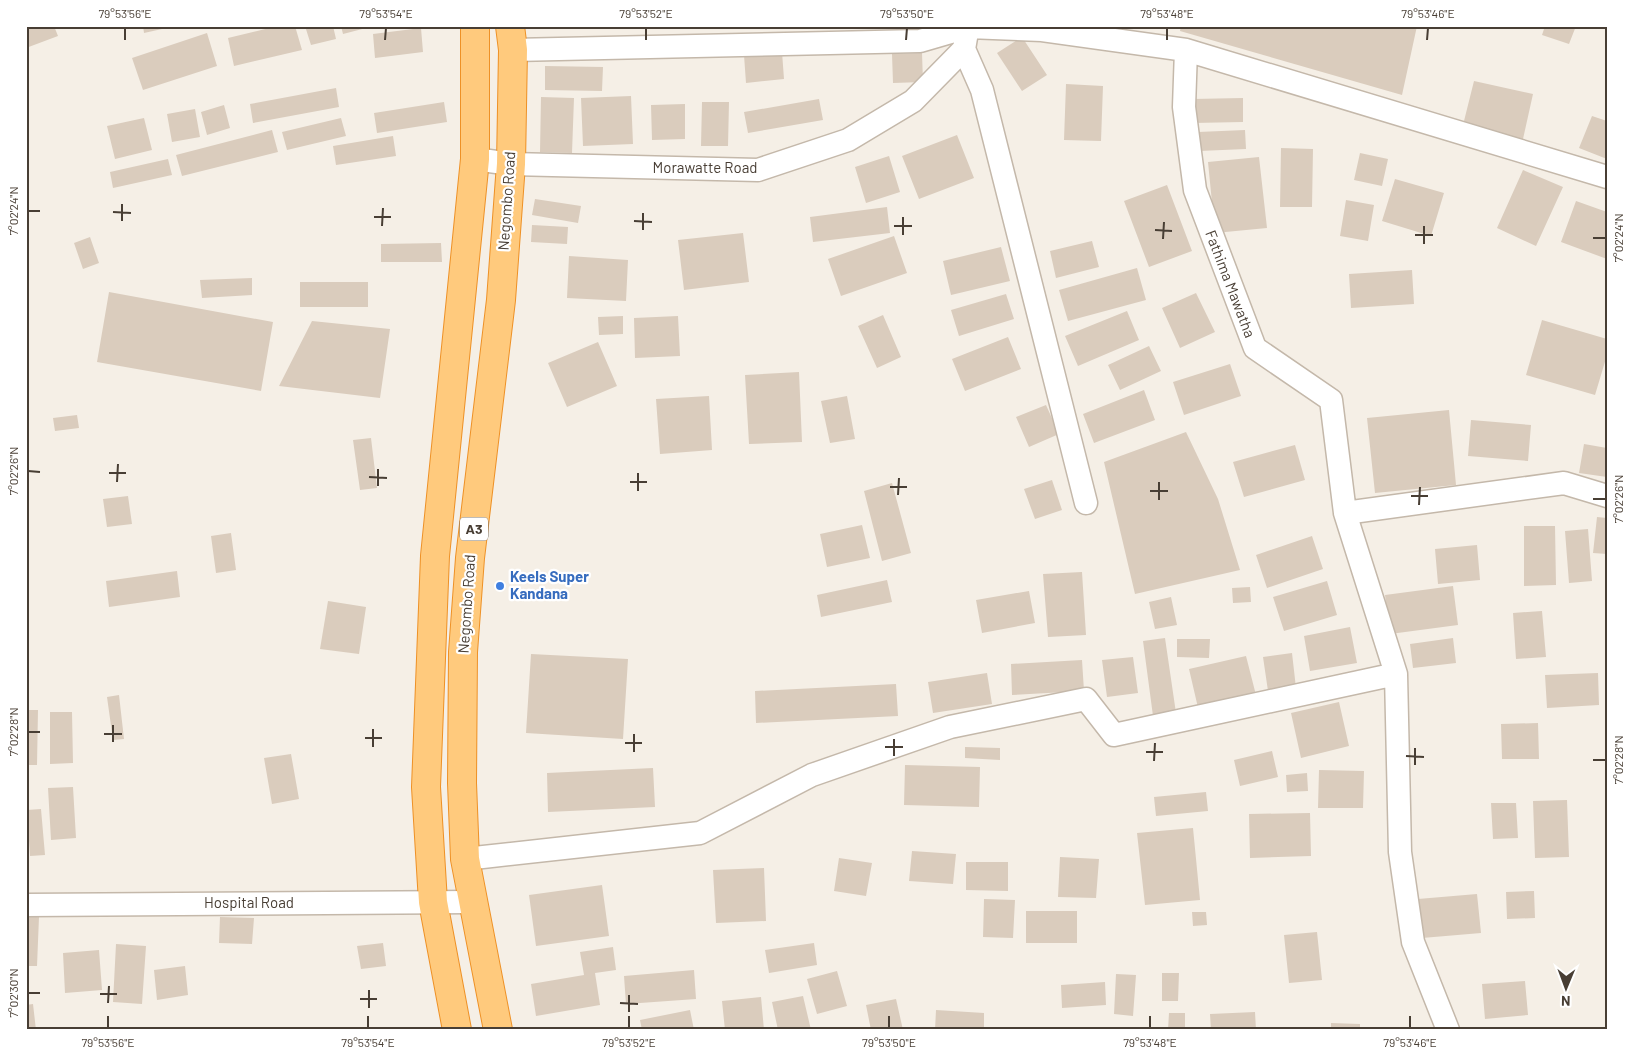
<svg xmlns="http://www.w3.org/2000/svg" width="1633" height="1056" viewBox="0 0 1633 1056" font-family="Barlow,sans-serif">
	<rect width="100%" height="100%" fill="#f5efe6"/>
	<!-- building -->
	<path fill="#daccbd" d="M 26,26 L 54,26 L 58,36 L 26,48 Z
		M 143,26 L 170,26 L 171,27 L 144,33 Z
		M 278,26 L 295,26 L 302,50 L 234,66 L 228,38 Z
		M 305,26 L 333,26 L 336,39 L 311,45 Z
		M 341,26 L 370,26 L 370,27 L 343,34 Z
		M 1181,26 L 1417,26 L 1402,95 L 1180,31 Z
		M 1545,26 L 1576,26 L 1569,44 L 1542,35 Z
		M 421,28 L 423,52 L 375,58 L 373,34 Z
		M 207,33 L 217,66 L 143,90 L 132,58 Z
		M 1022,37 L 1047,75 L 1022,91 L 997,53 Z
		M 782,52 L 784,79 L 746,83 L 744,55 Z
		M 922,53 L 923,82 L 893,83 L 892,54 Z
		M 545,66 L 603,67 L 602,91 L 545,90 Z
		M 1474,81 L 1533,94 L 1523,139 L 1463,125 Z
		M 1066,84 L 1103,86 L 1101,141 L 1064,140 Z
		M 336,88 L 339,107 L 253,123 L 250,104 Z
		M 631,96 L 633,144 L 583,146 L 581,98 Z
		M 541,97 L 574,98 L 572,153 L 540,152 Z
		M 1243,98 L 1243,122 L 1193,123 L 1192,99 Z
		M 819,99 L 823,120 L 748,133 L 744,112 Z
		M 444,102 L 447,122 L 377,133 L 374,113 Z
		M 702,102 L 729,102 L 728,146 L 701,146 Z
		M 685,104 L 685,139 L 652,140 L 651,105 Z
		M 224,105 L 230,128 L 207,135 L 201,112 Z
		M 195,109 L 200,137 L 172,142 L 167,114 Z
		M 1592,116 L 1607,121 L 1607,159 L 1579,148 Z
		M 144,118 L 152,150 L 115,159 L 107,126 Z
		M 341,118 L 346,136 L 287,150 L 282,132 Z
		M 272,130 L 278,152 L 182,176 L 176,155 Z
		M 1245,130 L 1246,149 L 1199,151 L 1198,132 Z
		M 957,135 L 974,178 L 919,199 L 902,156 Z
		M 393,136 L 396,156 L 336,165 L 333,146 Z
		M 1281,148 L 1313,149 L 1312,207 L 1280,207 Z
		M 1360,153 L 1388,159 L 1382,186 L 1354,180 Z
		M 889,156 L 900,192 L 866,203 L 855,167 Z
		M 1259,157 L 1267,228 L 1215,233 L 1208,162 Z
		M 168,159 L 172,175 L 113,188 L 110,172 Z
		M 1523,170 L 1563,187 L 1536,246 L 1497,228 Z
		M 1395,179 L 1444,193 L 1431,236 L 1382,221 Z
		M 1167,185 L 1192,251 L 1149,267 L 1124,201 Z
		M 535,199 L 581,206 L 578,223 L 532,215 Z
		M 1346,200 L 1374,205 L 1368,241 L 1340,236 Z
		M 1576,201 L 1607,212 L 1607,259 L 1561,242 Z
		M 887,207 L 890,233 L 813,242 L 810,217 Z
		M 532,225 L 568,227 L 567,244 L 531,242 Z
		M 743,233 L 749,282 L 684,290 L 678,240 Z
		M 894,236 L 907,273 L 841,296 L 828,259 Z
		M 90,237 L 99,263 L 83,269 L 74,243 Z
		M 1092,241 L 1099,267 L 1056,278 L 1050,251 Z
		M 441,243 L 442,262 L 381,262 L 381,244 Z
		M 1001,247 L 1010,281 L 951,295 L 943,261 Z
		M 569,256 L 628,260 L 626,301 L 567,298 Z
		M 1137,268 L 1146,300 L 1068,321 L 1059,290 Z
		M 1412,270 L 1414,304 L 1351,308 L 1349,274 Z
		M 252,278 L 252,295 L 202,298 L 200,280 Z
		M 300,282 L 368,282 L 368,307 L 300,307 Z
		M 109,292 L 273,322 L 261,391 L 97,362 Z
		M 1196,293 L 1215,332 L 1180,348 L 1162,308 Z
		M 1006,294 L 1014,319 L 959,336 L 951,310 Z
		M 1127,311 L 1139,340 L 1078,366 L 1065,336 Z
		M 883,315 L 901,357 L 877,368 L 858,326 Z
		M 623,316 L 623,334 L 599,335 L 598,317 Z
		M 678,316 L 680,356 L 635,358 L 634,318 Z
		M 1542,320 L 1607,339 L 1607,355 L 1595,395 L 1526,375 Z
		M 312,321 L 390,329 L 380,398 L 279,386 Z
		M 1008,337 L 1021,369 L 965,391 L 952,359 Z
		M 598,342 L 617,386 L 567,407 L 548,363 Z
		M 1149,346 L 1161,371 L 1120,390 L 1108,365 Z
		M 1230,364 L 1241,396 L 1184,415 L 1173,382 Z
		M 799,372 L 802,442 L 749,444 L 745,375 Z
		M 1144,390 L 1155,420 L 1094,443 L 1083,414 Z
		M 709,396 L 712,450 L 660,454 L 656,399 Z
		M 847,396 L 855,439 L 830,443 L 821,401 Z
		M 1046,405 L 1059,434 L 1029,447 L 1016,417 Z
		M 1449,410 L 1456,485 L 1375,493 L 1367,418 Z
		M 77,415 L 79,428 L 55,431 L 53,418 Z
		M 1471,420 L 1531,425 L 1528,461 L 1468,456 Z
		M 1186,432 L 1218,499 L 1240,570 L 1135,594 L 1104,462 Z
		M 371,438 L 377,488 L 360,490 L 353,440 Z
		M 1584,444 L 1607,448 L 1607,477 L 1579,473 Z
		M 1295,445 L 1305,480 L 1244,497 L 1233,462 Z
		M 1052,480 L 1062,510 L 1035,519 L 1024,489 Z
		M 892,483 L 911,553 L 882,561 L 864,491 Z
		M 128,496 L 132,524 L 107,527 L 103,499 Z
		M 1597,517 L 1607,518 L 1607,554 L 1593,553 Z
		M 862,525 L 870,558 L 827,567 L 820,534 Z
		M 1524,526 L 1555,526 L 1556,585 L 1524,586 Z
		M 1588,529 L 1592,581 L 1569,583 L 1565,531 Z
		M 231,533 L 236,570 L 216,573 L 211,536 Z
		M 1312,536 L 1323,569 L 1267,588 L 1256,555 Z
		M 1477,545 L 1480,580 L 1438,584 L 1435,549 Z
		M 177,571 L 180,597 L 109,607 L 106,581 Z
		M 1082,572 L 1086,635 L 1048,637 L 1043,574 Z
		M 887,580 L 892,602 L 821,617 L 817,595 Z
		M 1327,581 L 1337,615 L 1284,631 L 1273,597 Z
		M 1453,586 L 1458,625 L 1390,634 L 1385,595 Z
		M 1250,587 L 1251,602 L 1233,603 L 1232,588 Z
		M 1029,591 L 1035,623 L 982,633 L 976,600 Z
		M 1171,597 L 1177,625 L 1155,629 L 1149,602 Z
		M 328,601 L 366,607 L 359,654 L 320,649 Z
		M 1542,611 L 1546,657 L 1516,659 L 1513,613 Z
		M 1350,627 L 1357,663 L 1310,671 L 1304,636 Z
		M 1165,638 L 1176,713 L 1153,716 L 1143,641 Z
		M 1453,638 L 1456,663 L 1413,668 L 1410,644 Z
		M 1177,639 L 1210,639 L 1209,658 L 1177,657 Z
		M 1292,653 L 1296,688 L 1268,691 L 1263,657 Z
		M 531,654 L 628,659 L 623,739 L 526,733 Z
		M 1246,656 L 1257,699 L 1199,712 L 1189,669 Z
		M 1133,657 L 1138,693 L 1107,697 L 1102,660 Z
		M 1082,660 L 1084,691 L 1012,695 L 1011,664 Z
		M 987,673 L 992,704 L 933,713 L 928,682 Z
		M 1598,673 L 1599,705 L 1547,708 L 1545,675 Z
		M 896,684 L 898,716 L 756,723 L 755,691 Z
		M 119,695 L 124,739 L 113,740 L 107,697 Z
		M 1339,702 L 1349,746 L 1301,758 L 1291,713 Z
		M 26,710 L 38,710 L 37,765 L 26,765 Z
		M 50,712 L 72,712 L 73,763 L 50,764 Z
		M 1538,723 L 1539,759 L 1502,759 L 1501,724 Z
		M 965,747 L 1000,748 L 1000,760 L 965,758 Z
		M 1272,751 L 1278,777 L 1240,786 L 1234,760 Z
		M 291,754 L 299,799 L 272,804 L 264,758 Z
		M 905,765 L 980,767 L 979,807 L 904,805 Z
		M 653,768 L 655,807 L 548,812 L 547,773 Z
		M 1319,770 L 1364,771 L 1363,808 L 1318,808 Z
		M 1307,773 L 1308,791 L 1287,792 L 1286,775 Z
		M 73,787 L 76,838 L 51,840 L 48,788 Z
		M 1206,792 L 1208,811 L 1156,816 L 1154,797 Z
		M 1567,800 L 1569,857 L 1535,858 L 1533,801 Z
		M 1491,803 L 1516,803 L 1518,838 L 1493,839 Z
		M 41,809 L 45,855 L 30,856 L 27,810 Z
		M 1310,813 L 1311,856 L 1250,858 L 1249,814 Z
		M 1193,828 L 1200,900 L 1145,905 L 1137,833 Z
		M 912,851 L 956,854 L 953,884 L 909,881 Z
		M 1060,857 L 1099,859 L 1096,898 L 1058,897 Z
		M 839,858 L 872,863 L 866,896 L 834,891 Z
		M 966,862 L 1008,862 L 1008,891 L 966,890 Z
		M 764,868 L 766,921 L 716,923 L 713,870 Z
		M 602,885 L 609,936 L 536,946 L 529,895 Z
		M 1534,891 L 1535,918 L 1507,919 L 1506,892 Z
		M 1477,894 L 1481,933 L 1422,938 L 1418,899 Z
		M 984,899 L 1015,900 L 1013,938 L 983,937 Z
		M 1026,911 L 1077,911 L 1077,943 L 1026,943 Z
		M 1192,912 L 1206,912 L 1207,925 L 1193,926 Z
		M 26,916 L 39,917 L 37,966 L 26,966 Z
		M 220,917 L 254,918 L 252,944 L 219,943 Z
		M 1317,932 L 1322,980 L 1289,983 L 1284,935 Z
		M 383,943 L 386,966 L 361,969 L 357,946 Z
		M 814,943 L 817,965 L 769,973 L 765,950 Z
		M 116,944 L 146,946 L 142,1004 L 113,1002 Z
		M 613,947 L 616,970 L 595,973 L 600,1005 L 536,1016 L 531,984 L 584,975 L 580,952 Z
		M 99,950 L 102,990 L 65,993 L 63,953 Z
		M 185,966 L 188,995 L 157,1000 L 154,970 Z
		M 694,970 L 696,999 L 626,1004 L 624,976 Z
		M 837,971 L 847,1006 L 817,1014 L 807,979 Z
		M 1162,973 L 1179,973 L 1178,1001 L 1162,1001 Z
		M 1116,974 L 1136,975 L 1133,1016 L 1114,1014 Z
		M 1525,981 L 1528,1015 L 1485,1019 L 1482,984 Z
		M 1105,982 L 1106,1005 L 1062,1008 L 1061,985 Z
		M 803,996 L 811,1030 L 778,1030 L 772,1002 Z
		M 761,997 L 764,1030 L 725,1030 L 722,1001 Z
		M 896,999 L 903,1030 L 871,1030 L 866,1005 Z
		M 33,1004 L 36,1030 L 26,1030 L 26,1005 Z
		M 690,1010 L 694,1030 L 642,1030 L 640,1020 Z
		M 936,1010 L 984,1013 L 984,1030 L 935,1030 Z
		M 1255,1012 L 1256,1030 L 1211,1030 L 1210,1014 Z
		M 1169,1013 L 1185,1013 L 1185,1030 L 1168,1030 Z
		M 1331,1023 L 1360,1024 L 1360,1030 L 1331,1030 Z
		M 374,1027 L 374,1030 L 361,1030 L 361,1029 Z"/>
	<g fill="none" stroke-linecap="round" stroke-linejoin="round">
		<!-- minor casing -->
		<g stroke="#c4b8aa" stroke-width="25">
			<path id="minor" d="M 964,49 L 982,90 L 1086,503
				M 513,50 L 920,41 L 968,27 L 1042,30 L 1186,50 L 1607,177
				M 1186,50 L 1184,107 L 1195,190 L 1255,348 L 1331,400 L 1345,513 L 1564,483 L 1607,496
				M 475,159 L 511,164 L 758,170 L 848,140 L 913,101 L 964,49 L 968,26
				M 1345,513 L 1396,674 L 1400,852 L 1413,942 L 1448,1030
				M 465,859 L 700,833 L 812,775 L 950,727 L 1086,699 L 1114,735 L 1396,674
				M 26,905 L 471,902"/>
		</g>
		<!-- trunk casing -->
		<g stroke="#ee9126" stroke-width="30">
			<path id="trunk" d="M 457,1030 L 433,902 L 426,787 L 435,556 L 475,159 L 475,26
				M 498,1030 L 465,859 L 462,783 L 463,652 L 470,558 L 501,300 L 511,164 L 513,50 L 510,26"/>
		</g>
		<!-- minor -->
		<use href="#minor" stroke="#fff" stroke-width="22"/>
		<!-- trunk -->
		<use href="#trunk" stroke="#ffca7d" stroke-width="28"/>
	</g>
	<!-- ticks -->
	<path fill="none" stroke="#483e34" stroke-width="2" d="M 125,40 L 125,28M 385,40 L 386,28M 646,40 L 646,28M 906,40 L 907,28M 1167,40 L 1167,28M 1427,40 L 1428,28M 28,211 L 40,211M 113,212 L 131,213M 374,217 L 391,217M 122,221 L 122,204M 634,221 L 652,222M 382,226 L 383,208M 894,226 L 912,226M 643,230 L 643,213M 1155,230 L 1172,231M 903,235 L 903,217M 1415,235 L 1433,235M 1593,238 L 1606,238M 1163,239 L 1164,222M 1424,244 L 1424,226M 28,471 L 40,472M 109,473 L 126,473M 369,477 L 387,478M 117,482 L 118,464M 630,482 L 647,482M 378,486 L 378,469M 890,487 L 907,487M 638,491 L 638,473M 1150,491 L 1168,491M 898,495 L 899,478M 1411,496 L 1428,496M 1593,499 L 1606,499M 1159,500 L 1159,482M 1419,505 L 1420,487M 28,732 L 40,732M 104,734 L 122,734M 365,738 L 382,738M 113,742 L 113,725M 625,743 L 642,743M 373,747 L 373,729M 885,747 L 903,747M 634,752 L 634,734M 1146,752 L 1163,752M 894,756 L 894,739M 1406,756 L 1424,757M 1593,760 L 1606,760M 1154,761 L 1155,743M 1415,765 L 1415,748M 28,993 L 40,993M 100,994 L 117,994M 360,999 L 377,999M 108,1003 L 109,986M 620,1003 L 638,1004M 369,1008 L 369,990M 629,1012 L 629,995M 108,1028 L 108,1016M 368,1028 L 368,1016M 629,1028 L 629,1016M 889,1028 L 889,1016M 1150,1028 L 1150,1016M 1410,1028 L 1410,1016"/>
	<!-- markers -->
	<circle fill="#3f7fe0" stroke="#fff" stroke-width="2" cx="500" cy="586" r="5"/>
	<g text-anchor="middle" stroke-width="4.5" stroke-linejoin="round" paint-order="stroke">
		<!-- shield labels -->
		<rect fill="#fff" stroke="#7f7871" stroke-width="1" x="460" y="517.5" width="28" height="23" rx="4"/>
		<g font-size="14" font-weight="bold" fill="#483e34">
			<text x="474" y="534">A3</text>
		</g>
		<!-- street labels -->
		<g font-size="15" fill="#483e34" stroke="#fff">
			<text x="705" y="173">Morawatte Road</text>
			<text transform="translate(507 201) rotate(-86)" y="5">Negombo Road</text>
			<text transform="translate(1230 284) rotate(69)" y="5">Fathima Mawatha</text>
			<text transform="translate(467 604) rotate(-86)" y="5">Negombo Road</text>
			<text x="249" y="908">Hospital Road</text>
		</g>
		<!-- shop labels -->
		<g font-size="15" font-weight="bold" fill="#366cbe" stroke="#fff" text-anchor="start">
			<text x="510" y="582">Keels Super<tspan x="510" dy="17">Kandana</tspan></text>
		</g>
	</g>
	<!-- border -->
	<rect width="1633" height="1056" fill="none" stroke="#ffffff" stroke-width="55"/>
	<!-- north arrow -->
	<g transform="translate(1566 988) rotate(181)" stroke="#ffffff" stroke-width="4" paint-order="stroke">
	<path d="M0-4L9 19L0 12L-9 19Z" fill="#483e34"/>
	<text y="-8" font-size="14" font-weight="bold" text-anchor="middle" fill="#483e34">N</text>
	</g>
	<rect x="28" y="28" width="1578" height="1000" fill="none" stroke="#483e34" stroke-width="2"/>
	<g font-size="12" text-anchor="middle" fill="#483e34">
		<text x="125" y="18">79°53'56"E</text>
		<text x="386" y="18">79°53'54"E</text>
		<text x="646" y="18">79°53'52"E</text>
		<text x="907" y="18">79°53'50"E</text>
		<text x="1167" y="18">79°53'48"E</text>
		<text x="1428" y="18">79°53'46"E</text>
		<text transform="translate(14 211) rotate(-90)" y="4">7°02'24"N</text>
		<text transform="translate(1619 238) rotate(-90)" y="4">7°02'24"N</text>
		<text transform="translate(14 471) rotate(-90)" y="4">7°02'26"N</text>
		<text transform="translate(1619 499) rotate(-90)" y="4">7°02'26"N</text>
		<text transform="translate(14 732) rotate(-90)" y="4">7°02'28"N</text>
		<text transform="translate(1619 760) rotate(-90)" y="4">7°02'28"N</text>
		<text transform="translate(14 993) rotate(-90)" y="4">7°02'30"N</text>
		<text x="108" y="1047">79°53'56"E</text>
		<text x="368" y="1047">79°53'54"E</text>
		<text x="629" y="1047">79°53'52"E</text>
		<text x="889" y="1047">79°53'50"E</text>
		<text x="1150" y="1047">79°53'48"E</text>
		<text x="1410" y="1047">79°53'46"E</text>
	</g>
</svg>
